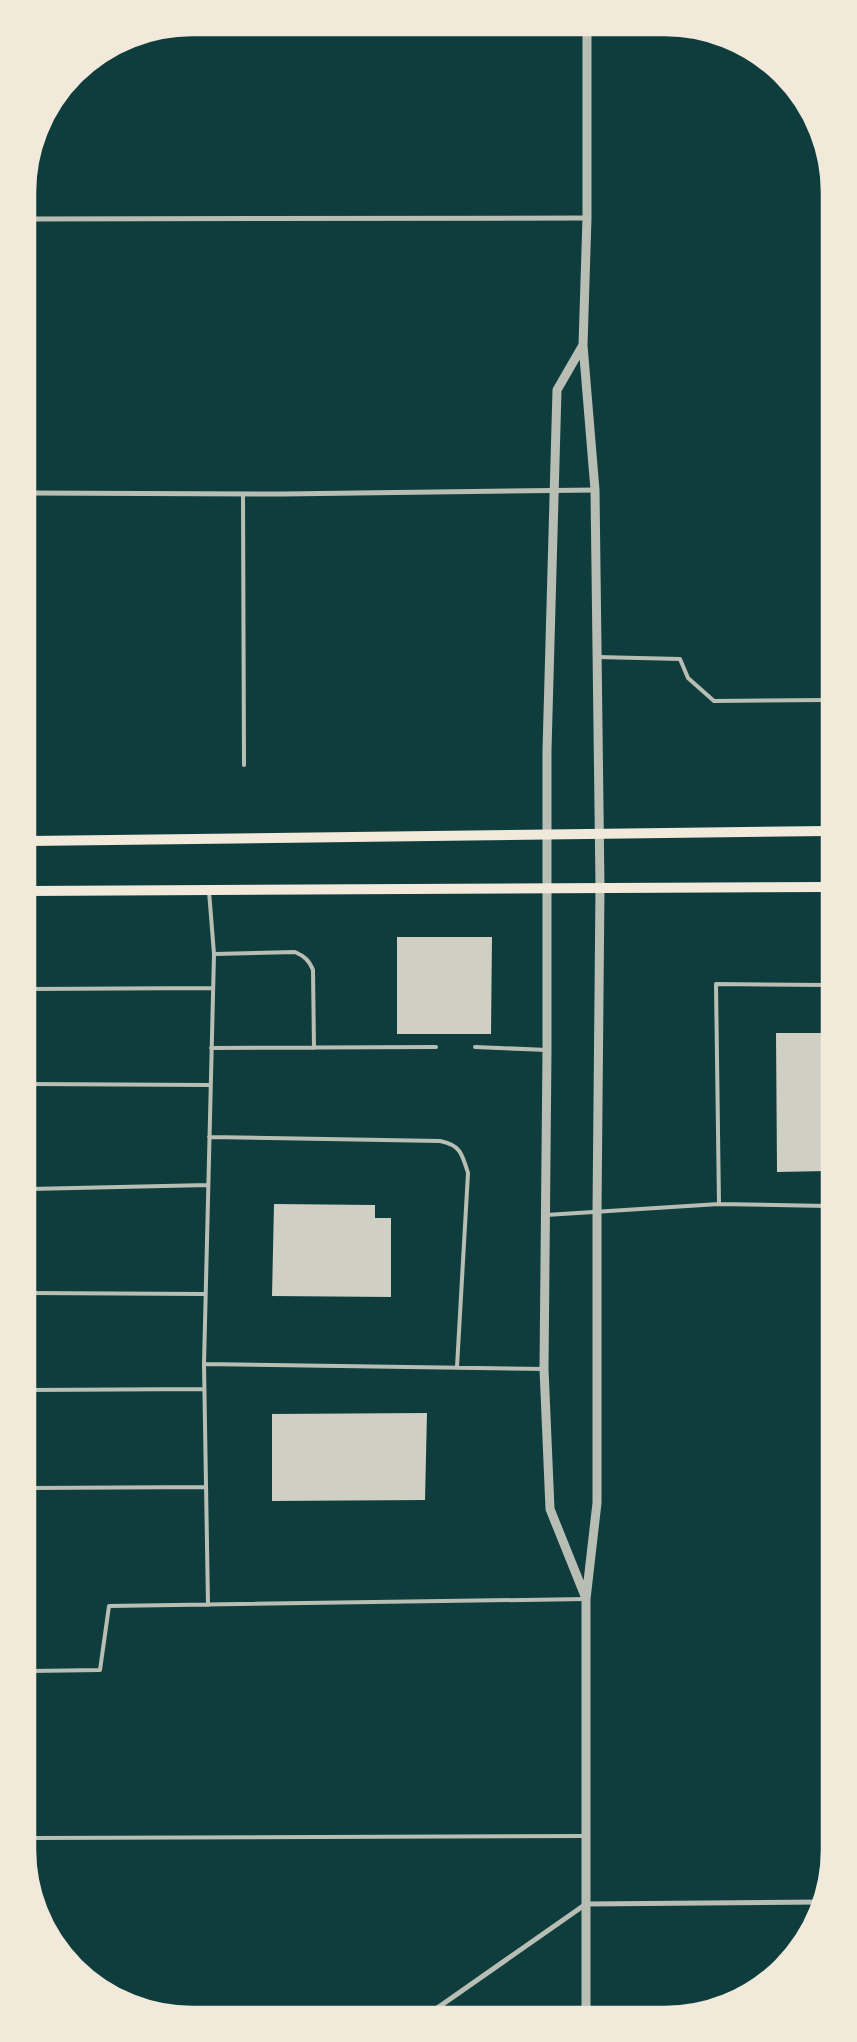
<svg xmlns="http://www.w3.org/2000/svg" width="857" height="2042" viewBox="0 0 857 2042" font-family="'Alegreya Sans',sans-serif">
	<rect width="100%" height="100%" fill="#0f3d3e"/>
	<!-- building -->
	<path fill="#cfcfc3" d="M 397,937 L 492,937 L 491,1034 L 397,1034 Z
		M 776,1033 L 828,1033 L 828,1171 L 777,1172 Z
		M 274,1204 L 375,1205 L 375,1218 L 391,1218 L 391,1297 L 272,1296 Z
		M 427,1413 L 425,1500 L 272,1501 L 272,1414 Z"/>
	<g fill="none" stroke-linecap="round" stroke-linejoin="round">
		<!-- service -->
		<path stroke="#b8beb3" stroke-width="4" d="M 243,494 L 244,765
			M 597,657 L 680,659 L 688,678 L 714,701 L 827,700
			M 209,891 L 214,954 L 204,1364 L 544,1369
			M 214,954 L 295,952 C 304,956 309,960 313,970 L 314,1048
			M 29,989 L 213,988
			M 475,1047 L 547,1050
			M 211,1048 L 436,1047
			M 29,1084 L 210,1085
			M 209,1137 L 440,1141 C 460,1145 462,1153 468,1173 L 457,1367
			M 30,1189 L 208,1185
			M 719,1204 L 716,984 L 828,985
			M 546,1215 L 719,1204 L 828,1206
			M 30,1293 L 205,1294
			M 204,1364 L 208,1605
			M 30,1390 L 204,1389
			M 31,1488 L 206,1487
			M 31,1671 L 100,1670 L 109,1606 L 586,1599
			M 32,1838 L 586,1836"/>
		<!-- minor -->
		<path stroke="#b8beb3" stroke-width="5" d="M 27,219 L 587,218
			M 28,493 L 282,494 L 595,490
			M 433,2011 L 586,1904 L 821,1902"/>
		<!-- tertiary -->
		<path stroke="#b8beb3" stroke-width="9" d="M 583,345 L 557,390 L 547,750 L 547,1050 L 544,1369 L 550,1509 L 585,1596
			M 586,2011 L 586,1599 L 597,1503 L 597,1211 L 600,887 L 595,490 L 583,345 L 587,218 L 587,29"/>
		<!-- secondary -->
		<path stroke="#f1e9da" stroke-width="10" d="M 29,841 L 827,831
			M 29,891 L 827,887"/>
	</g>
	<!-- crop -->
	<path d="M0 0H857V2042H0ZM192 35H665A157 157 0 0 1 822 192V1850A157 157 0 0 1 665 2007H192A157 157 0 0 1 35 1850V192A157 157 0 0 1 192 35Z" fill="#f1e9da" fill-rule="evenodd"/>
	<path fill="none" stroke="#f1e9da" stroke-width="2.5" d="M192 35H665A157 157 0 0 1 822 192V1850A157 157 0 0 1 665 2007H192A157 157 0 0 1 35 1850V192A157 157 0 0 1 192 35Z"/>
</svg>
